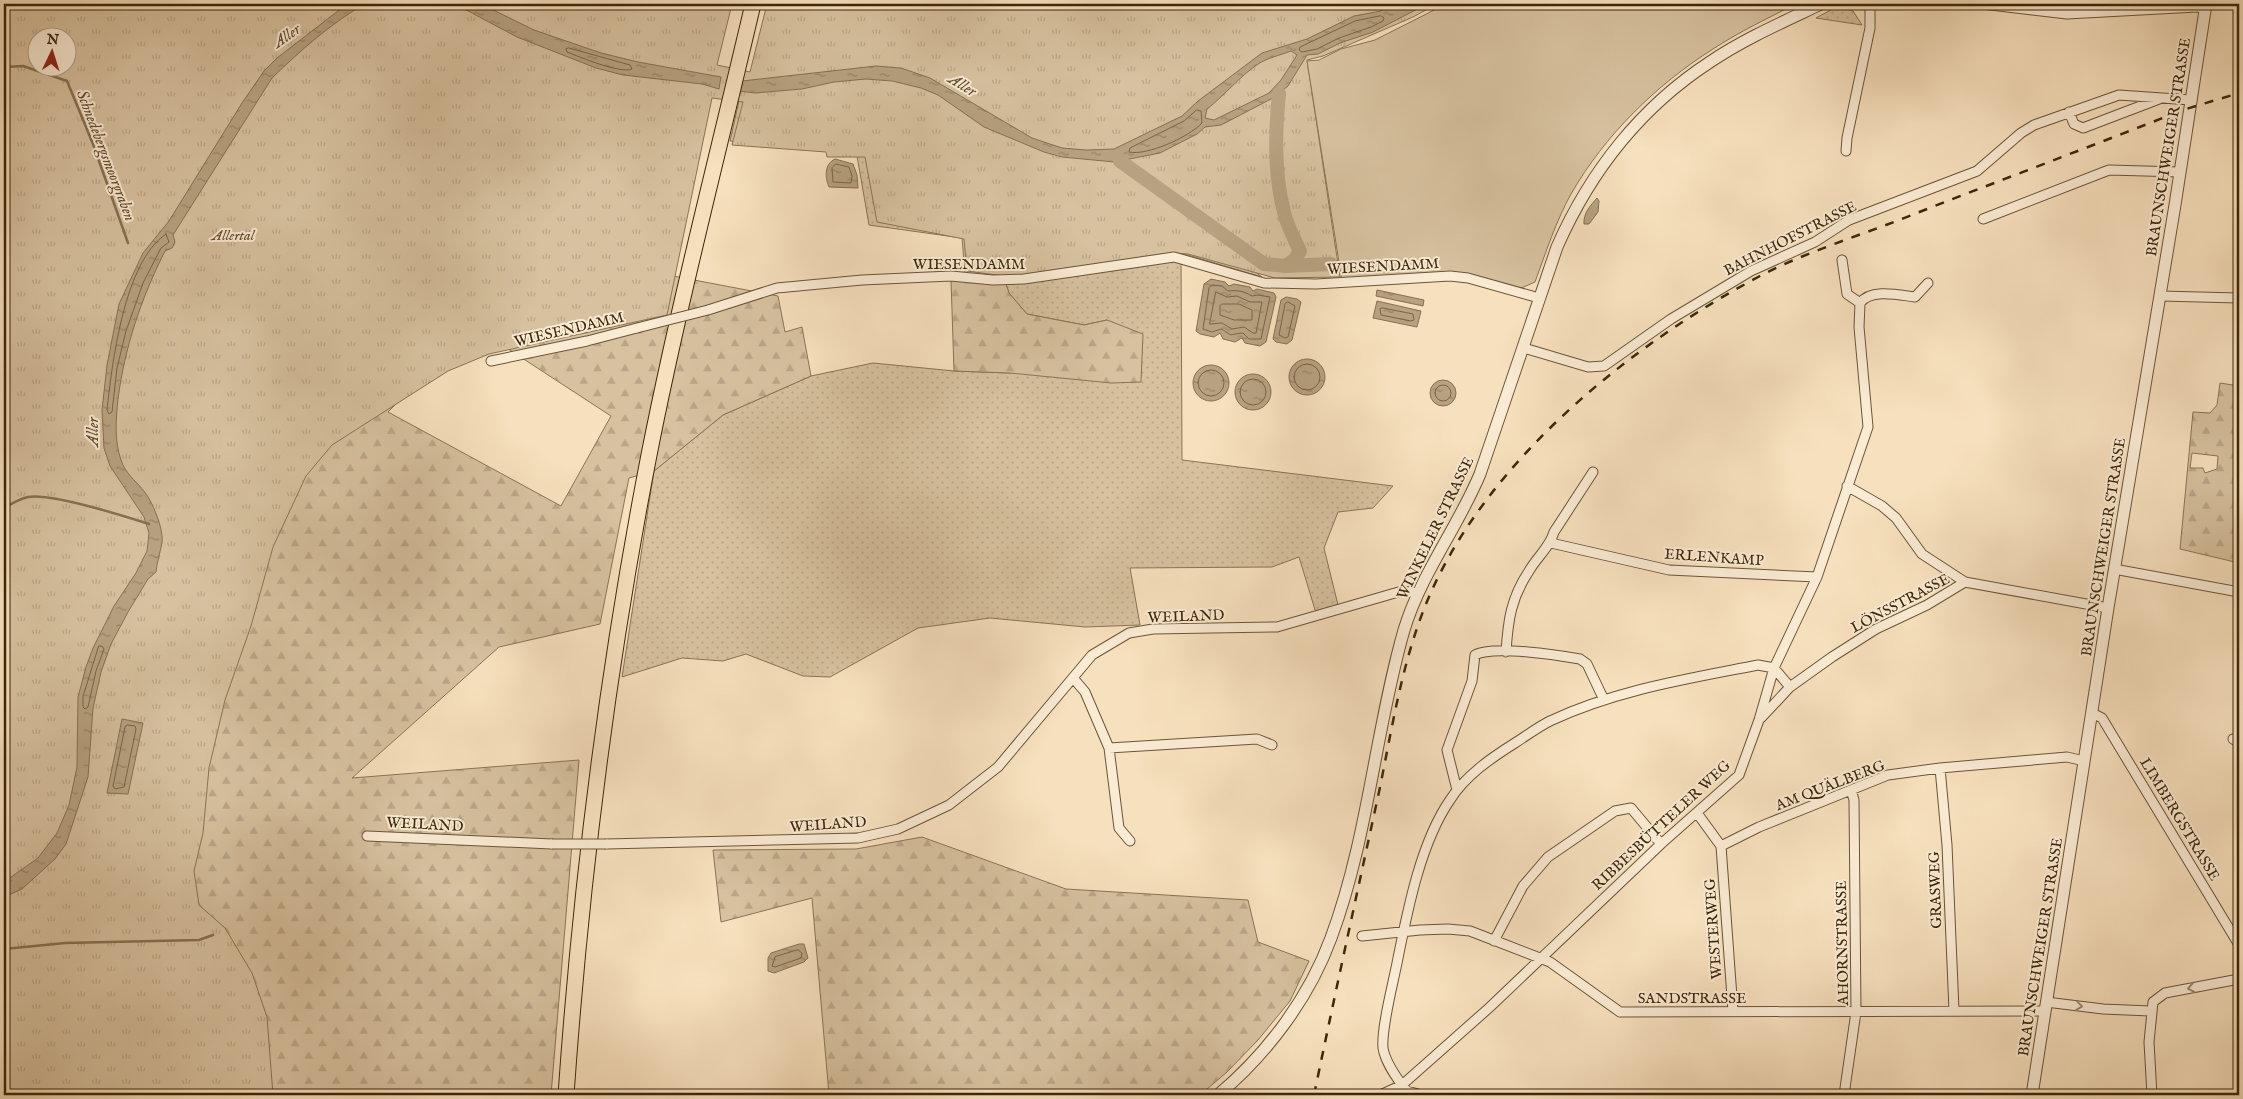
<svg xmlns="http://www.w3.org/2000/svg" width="2243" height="1099" viewBox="0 0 2243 1099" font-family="'IM FELL English',serif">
	<defs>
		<pattern id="grass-dots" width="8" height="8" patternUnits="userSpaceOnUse" patternTransform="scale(1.25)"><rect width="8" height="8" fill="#d7c19f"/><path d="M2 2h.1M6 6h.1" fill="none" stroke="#b9a688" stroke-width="1.8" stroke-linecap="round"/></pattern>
		<pattern id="forest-firs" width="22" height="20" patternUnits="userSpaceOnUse" patternTransform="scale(1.25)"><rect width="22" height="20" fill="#d7c19f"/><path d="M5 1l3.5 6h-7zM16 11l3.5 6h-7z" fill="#b9a688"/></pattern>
		<pattern id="park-tufts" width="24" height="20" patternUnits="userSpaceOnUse" patternTransform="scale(1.25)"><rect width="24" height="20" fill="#d7c19f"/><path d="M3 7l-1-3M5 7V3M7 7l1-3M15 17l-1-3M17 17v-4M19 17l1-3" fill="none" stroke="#b9a688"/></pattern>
		<pattern id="water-ripples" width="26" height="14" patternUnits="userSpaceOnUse" patternTransform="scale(1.25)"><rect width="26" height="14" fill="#b7a180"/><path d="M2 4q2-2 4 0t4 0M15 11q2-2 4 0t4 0" fill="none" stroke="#968367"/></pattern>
	</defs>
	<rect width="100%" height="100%" fill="#f7e0bd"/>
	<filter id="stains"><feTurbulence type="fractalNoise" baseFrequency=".004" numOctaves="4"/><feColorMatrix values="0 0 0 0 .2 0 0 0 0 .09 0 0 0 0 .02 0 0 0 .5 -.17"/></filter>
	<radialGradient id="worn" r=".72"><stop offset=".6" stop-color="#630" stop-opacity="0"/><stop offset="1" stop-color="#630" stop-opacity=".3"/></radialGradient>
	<!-- grass -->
	<path fill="url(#grass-dots)" stroke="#8a7454" d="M 1838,6 L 1853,11 L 1862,25 L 1816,18 Z
		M 739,101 L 1121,170 L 1262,277 L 1181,253 L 1182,460 L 1393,486 L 1373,508 L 1338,512 L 1324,548 L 1338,605 L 1316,613 L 1299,557 L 1272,567 L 1130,568 L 1140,625 L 1085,627 L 990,618 L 918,628 L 830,677 L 803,676 L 746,654 L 723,661 L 682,658 L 622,677 L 654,471 L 723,415 L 811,376 L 873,363 L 954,371 L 1010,373 L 1107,320 L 1084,325 L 1027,314 L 1009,293 L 1006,284 L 983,236 L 962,238 L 869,225 L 856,150 L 730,141 Z"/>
	<!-- forest -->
	<path fill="url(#forest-firs)" stroke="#8a7454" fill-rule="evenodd" d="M 983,236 L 1027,258 L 1027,283 L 1006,284 L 1009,293 L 1027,314 L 1084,325 L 1107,320 L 1143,334 L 1141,382 L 1111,383 L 1010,373 L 954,371 L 951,280 L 965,274 L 962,238 Z
		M 673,276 L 778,296 L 785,332 L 802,327 L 811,376 L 723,415 L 654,471 L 629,478 L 600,624 L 499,647 L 352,778 L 579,760 L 551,1095 L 51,1095 L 306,410 L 455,344 L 388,412 L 561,506 L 611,416 L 496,341 Z
		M 2220,383 L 2239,386 L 2239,563 L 2180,549 L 2193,412 L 2210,413 L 2217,405 ZM 2192,453 L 2218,456 L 2217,469 L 2205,473 L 2203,468 L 2190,468 Z
		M 922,837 L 1066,889 L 1248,900 L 1258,942 L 1309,961 L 1290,1001 L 1258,1040 L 1227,1072 L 1200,1095 L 1097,1093 L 1080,1095 L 829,1095 L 812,898 L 721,922 L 713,850 L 856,849 Z"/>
	<!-- park -->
	<path fill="url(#park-tufts)" stroke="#8a7454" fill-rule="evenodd" d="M 4,4 L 732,4 L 717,65 L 750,72 L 767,4 L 1437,4 L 1413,17 L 1323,56 L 1307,60 L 1340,277 L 1275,278 L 1188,254 L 1174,253 L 1011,277 L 967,271 L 964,239 L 877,222 L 865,157 L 827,157 L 826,152 L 732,145 L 743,102 L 712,98 L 667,315 L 489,354 L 448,371 L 332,445 L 306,476 L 273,547 L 251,626 L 225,700 L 209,768 L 203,833 L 194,871 L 199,905 L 225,928 L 252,973 L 267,1017 L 273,1095 L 4,1095 ZM 38,38 L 68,38 L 68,68 L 38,68 Z"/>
	<!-- garden -->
	<path fill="#d7c19f" stroke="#8a7454" d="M 1446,4 L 1796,4 C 1768,18 1739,32 1713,49 C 1656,85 1605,135 1571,194 C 1556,221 1546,252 1535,282 L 1519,289 L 1453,272 L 1342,281 L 1307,61 L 1319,60 L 1341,49 L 1375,40 Z"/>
	<!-- water -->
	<path fill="url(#water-ripples)" stroke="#867051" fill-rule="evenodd" d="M 347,4 L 365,4 C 331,23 300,51 272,78 L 173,235 L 175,242 L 172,248 L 165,251 C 141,299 125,346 118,399 C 116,419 114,440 121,460 C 125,473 135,480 143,490 C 152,500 164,529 162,543 C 160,553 157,562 156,572 L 148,579 L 128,612 L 111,644 L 101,672 L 93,708 L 88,777 L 66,844 L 55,859 L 22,889 L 4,897 L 4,882 L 38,858 L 57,833 L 69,805 L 77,767 L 78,697 L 86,667 L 93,648 L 114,606 L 136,573 L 147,551 L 149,533 L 144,517 L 110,466 L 104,448 L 102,410 L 107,365 L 119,304 L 143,253 L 169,221 L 242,103 L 264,71 L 277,58 Z
		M 455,4 L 481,4 L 534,30 L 601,53 L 638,62 L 721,77 L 719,89 L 702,84 L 623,75 L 596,68 L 517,37 Z
		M 1386,4 L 1427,4 L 1373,32 L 1340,43 L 1318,54 L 1307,55 L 1288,86 L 1273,98 L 1221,125 L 1205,127 L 1197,134 L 1160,153 L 1114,162 L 1062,157 L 1044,152 L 984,127 L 938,95 L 921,88 L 892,81 L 866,79 L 834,82 L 802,89 L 755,93 L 739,91 L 742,81 L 876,66 L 901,68 L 930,78 L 1032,138 L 1062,148 L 1086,150 L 1114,149 L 1182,116 L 1198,101 L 1262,53 L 1307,39 L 1354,16 L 1381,11 ZM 1291,51 L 1297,55 L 1281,80 L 1269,93 L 1214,120 L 1205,118 L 1207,109 C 1225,95 1239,77 1258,64 C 1267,58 1281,55 1291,51 Z
		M 835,159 L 853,164 L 857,175 L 858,188 L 829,187 C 825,178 824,164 835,159 Z
		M 1597,198 L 1599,201 L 1598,212 L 1589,224 L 1584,224 C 1583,213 1591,205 1597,198 Z
		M 1211,279 L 1225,282 L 1229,286 L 1234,284 L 1250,287 L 1253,291 L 1257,289 L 1274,293 L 1276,297 L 1266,342 L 1260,346 L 1245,343 L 1242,338 L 1235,342 L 1223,339 L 1220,333 L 1214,337 L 1200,334 L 1196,331 L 1204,284 Z
		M 1377,290 L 1424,300 L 1423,306 L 1376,296 Z
		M 1286,297 L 1297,299 L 1301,302 L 1292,340 L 1287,344 L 1276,342 L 1273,339 L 1281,300 Z
		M 1377,301 L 1421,311 L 1417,327 L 1373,318 Z
		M1289 377a18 18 0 1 1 36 0a18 18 0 1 1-36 0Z
		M1193 383a18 18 0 1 1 36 0a18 18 0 1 1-36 0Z
		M1235 392a18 18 0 1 1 36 0a18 18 0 1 1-36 0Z
		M1430 393a13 13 0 1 1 26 0a13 13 0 1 1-26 0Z
		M 122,719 L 143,723 L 128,794 L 107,793 Z
		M 799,944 L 804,944 L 808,958 L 804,962 L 774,973 L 768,971 L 768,958 L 771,953 Z"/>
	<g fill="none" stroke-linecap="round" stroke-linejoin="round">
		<!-- shore -->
		<path stroke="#7a6445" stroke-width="1" d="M 1381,16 L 1384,18 L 1383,21 L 1371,27 L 1339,38 L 1317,49 L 1302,52 L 1299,50 L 1300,47 L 1355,21 Z
			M 569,48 L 630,65 L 632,69 C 620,74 580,57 567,52 L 566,49 Z
			M 1197,110 L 1201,111 L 1202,123 C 1189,137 1147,156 1129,152 L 1130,148 L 1184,121 Z
			M 836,164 L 849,167 L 852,176 L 851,183 L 833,182 L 832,168 Z
			M 166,234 L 169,242 L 161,248 L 143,283 L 126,331 L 117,368 L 112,412 L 109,414 L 107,410 C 112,364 124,261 166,234 Z
			M 1212,285 L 1222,286 L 1228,291 C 1238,290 1243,291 1252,296 L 1258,295 L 1270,297 L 1261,339 L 1249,339 L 1243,333 C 1224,335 1236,337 1221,329 L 1212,332 L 1203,329 L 1209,288 Z
			M 1216,292 L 1227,297 L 1237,296 L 1250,302 L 1262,302 L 1256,333 L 1253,333 L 1244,327 L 1232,329 L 1222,323 L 1210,324 Z
			M 1288,302 L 1295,306 L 1288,337 L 1285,338 L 1279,335 L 1285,304 Z
			M 1222,304 L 1239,304 L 1252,310 L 1252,320 L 1234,320 L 1220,315 L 1220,306 Z
			M 1383,308 L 1413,314 L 1414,320 L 1411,321 L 1381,315 L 1380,309 Z
			M1294 377a13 13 0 1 1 26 0a13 13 0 1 1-26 0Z
			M1198 383a13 13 0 1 1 26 0a13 13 0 1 1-26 0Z
			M1240 392a13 13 0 1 1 26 0a13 13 0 1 1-26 0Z
			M1435 393a8 8 0 1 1 16 0a8 8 0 1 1-16 0Z
			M 99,646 L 102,646 L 104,649 L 96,671 L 88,707 L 85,709 L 83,707 L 83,697 Z
			M 128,725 L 135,726 L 136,729 L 124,787 L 115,789 L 113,786 L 125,727 Z
			M 798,950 L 802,953 L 801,958 L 775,967 L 772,966 L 775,957 Z"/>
		<!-- stream -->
		<path stroke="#867051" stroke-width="2.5" d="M 4,67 L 23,66 L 67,81 L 93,144 L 128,243
			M 4,508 C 11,504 19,499 28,497 C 51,493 124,516 149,524
			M 4,949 L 65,943 L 199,940 L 213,935"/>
		<!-- river -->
		<path stroke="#b7a180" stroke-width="14" d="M 1279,94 C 1275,132 1274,174 1284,212 C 1287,225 1294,239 1300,251 L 1295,259 L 1286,266
			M 1120,161 L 1264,264 L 1286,266 L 1331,264"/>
		<!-- minor casing -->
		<g stroke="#6b5537" stroke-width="11">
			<path id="minor" d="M 1982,4 L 2067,14 L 2197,7 L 2205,8
				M 2069,112 L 2074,124 L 2083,128 L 2159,99
				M 1846,151 L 1847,138 L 1870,28 L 1870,4
				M 1983,219 L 2109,170 L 2180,172
				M 1842,260 L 1847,294 L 1860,303
				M 2160,296 L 2239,298
				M 1860,303 C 1871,288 1899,295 1915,297 L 1928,283
				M 708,310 L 777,288 L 862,280 L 951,276 L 993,280 L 1024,279 L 1174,257 L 1264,283 L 1316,284 L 1450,276 L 1468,278 L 1539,298
				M 1524,348 L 1588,367 L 1604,366 L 1671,319 L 1751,271 L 1815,242 L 1849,220 L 1977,171 L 2021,133 L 2034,125 L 2119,95 L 2191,100
				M 491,361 L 587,341 L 637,328
				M 1847,486 L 1882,506 L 1896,518 L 1922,554 L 1965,582
				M 1551,543 L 1669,570 L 1817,577
				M 2114,569 L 2239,592
				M 1506,652 C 1508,620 1511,598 1529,571 C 1537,557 1550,547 1554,532 L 1593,472
				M 1074,679 L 1085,692 L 1109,748 L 1119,828 L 1130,841
				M 1790,687 L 1774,668 L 1758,665 C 1687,679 1616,690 1550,721 C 1538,727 1526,736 1515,743 C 1491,758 1465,776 1450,800 C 1421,842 1408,908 1398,958 C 1394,980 1381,1028 1383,1048 C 1385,1061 1394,1074 1402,1085 L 1490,1007 L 1661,844 L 1739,775 L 1759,720 L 1774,668 L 1817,577 L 1868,427 L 1859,327 L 1860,303
				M 2092,713 L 2102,718 L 2239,945
				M 1761,718 L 1790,687 L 1832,657 L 1876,629 L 1927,605 L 1965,582 L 2108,608
				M 2233,739 L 2239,743
				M 1109,748 L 1257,739 L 1272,745
				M 1940,768 L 1947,845 L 1954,1011
				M 1457,790 L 1447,750 L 1472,681 L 1475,655 C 1492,645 1558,655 1580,659 L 1587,664 L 1604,700
				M 1697,813 L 1721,846 L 1759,827 L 1888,775 L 1940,768 L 2067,757 L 2084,761
				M 367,836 L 552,844
				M 606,844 L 858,838 L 898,829 L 949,805 L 998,767 L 1092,655 L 1129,633 L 1153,629 L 1277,627 L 1402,591 L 1418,593
				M 1721,846 L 1733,1011
				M 1362,936 L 1420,930 L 1448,929 L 1470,931 L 1550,962 L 1620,1012 L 2045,1011
				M 1494,941 L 1523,886 L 1548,857 L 1615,811 L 1631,808 L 1661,844
				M 2046,1002 L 2103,1009 L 2150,1011
				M 1380,1095 L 1402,1085 L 1407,1091 L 1422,1095
				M 1844,1095 L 1856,1012 L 1854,800 L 1851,790
				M 2152,1095 L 2149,1042 L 2153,1002 L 2165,993 L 2239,979"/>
		</g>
		<!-- tertiary casing -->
		<g stroke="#6b5537" stroke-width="13">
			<path id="tertiary" d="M 1218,1095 C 1267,1054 1309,998 1331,938 C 1368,839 1375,731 1404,630 C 1421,574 1458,527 1480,474 L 1557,247 C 1590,172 1641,107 1710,62 C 1744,39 1783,22 1821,4
				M 2032,1095 L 2108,608 L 2175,205 L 2206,4"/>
		</g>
		<!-- trunk casing -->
		<g stroke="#3c270a" stroke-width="17">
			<path id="trunk" d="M 566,1095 C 581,880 608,666 649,455 C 679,303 718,154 753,4"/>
		</g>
		<!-- minor -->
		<use href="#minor" stroke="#faebd4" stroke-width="9"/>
		<!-- tertiary -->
		<use href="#tertiary" stroke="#faebd4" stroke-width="11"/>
		<!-- trunk -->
		<use href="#trunk" stroke="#f7e0bd" stroke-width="15"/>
		<!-- rail -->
		<path stroke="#3c270a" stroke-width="2.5" stroke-dasharray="9 9" stroke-linecap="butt" d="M 1314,1095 C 1335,994 1357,893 1379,792 C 1393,724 1403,654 1432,590 C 1493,456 1632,344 1760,276 C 1802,254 1849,239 1894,222 C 1990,184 2087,148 2183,110 L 2239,93"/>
		<!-- minor-bridge casing -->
		<g stroke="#6b5537" stroke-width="11" stroke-linecap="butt">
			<path id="minor-bridge" d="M 637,328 L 708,310
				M 552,844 L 606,844"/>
		</g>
		<!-- minor-bridge -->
		<use href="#minor-bridge" stroke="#faebd4" stroke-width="9"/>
	</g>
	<!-- one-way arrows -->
	<defs><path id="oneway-chevron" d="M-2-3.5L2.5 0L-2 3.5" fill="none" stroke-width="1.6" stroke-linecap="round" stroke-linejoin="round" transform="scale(1.25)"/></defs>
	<g stroke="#9b896f">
		<use href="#oneway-chevron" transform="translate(2191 988) rotate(169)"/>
		<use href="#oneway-chevron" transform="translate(2079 1006) rotate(7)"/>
	</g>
	<g text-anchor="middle" stroke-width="4" stroke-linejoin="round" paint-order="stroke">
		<!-- street labels -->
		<g font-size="15" fill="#3c270a" stroke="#faebd4">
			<text transform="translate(2168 147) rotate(-81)" y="5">BRAUNSCHWEIGER STRASSE</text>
			<text transform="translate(1790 238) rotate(-27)" y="5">BAHNHOFSTRASSE</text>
			<text x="969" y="269">WIESENDAMM</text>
			<text transform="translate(1383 266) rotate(-3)" y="5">WIESENDAMM</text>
			<text transform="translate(569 329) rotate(-13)" y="5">WIESENDAMM</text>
			<text transform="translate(1435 528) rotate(-64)" y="5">WINKELER STRASSE</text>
			<text transform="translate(2103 547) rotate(-81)" y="5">BRAUNSCHWEIGER STRASSE</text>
			<text transform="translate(1714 557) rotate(4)" y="5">ERLENKAMP</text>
			<text transform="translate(1900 603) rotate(-28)" y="5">LÖNSSTRASSE</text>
			<text transform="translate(1186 616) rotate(-2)" y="5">WEILAND</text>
			<text transform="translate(1830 785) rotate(-21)" y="5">AM QUÄLBERG</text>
			<text transform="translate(2180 819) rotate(59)" y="5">LIMBERGSTRASSE</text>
			<text transform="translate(425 824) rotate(3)" y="5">WEILAND</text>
			<text transform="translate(828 824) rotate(-4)" y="5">WEILAND</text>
			<text transform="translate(1661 825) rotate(-43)" y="5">RIBBESBÜTTELER WEG</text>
			<text transform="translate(1935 890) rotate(-92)" y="5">GRASWEG</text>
			<text transform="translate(1713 929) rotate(-94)" y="5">WESTERWEG</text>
			<text transform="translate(1842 943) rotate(-91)" y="5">AHORNSTRASSE</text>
			<text transform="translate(2040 947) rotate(-81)" y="5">BRAUNSCHWEIGER STRASSE</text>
			<text x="1692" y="1003">SANDSTRASSE</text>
		</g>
		<!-- park labels -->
		<g font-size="15" font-style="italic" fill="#634e2f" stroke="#faebd4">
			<text x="233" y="240">Allertal</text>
		</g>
		<!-- water labels -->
		<g font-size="16" font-style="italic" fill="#614c2d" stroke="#faebd4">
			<text transform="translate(286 35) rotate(-35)" y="6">Aller</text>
			<text transform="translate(963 84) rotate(31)" y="6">Aller</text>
			<text transform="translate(107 155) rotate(69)" y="6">Schnedebergsmoorgraben</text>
			<text transform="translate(92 432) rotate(-90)" y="6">Aller</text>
		</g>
	</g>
	<!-- margin -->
	<rect width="2243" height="1099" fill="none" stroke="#f7e0bd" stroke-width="20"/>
	<rect x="5" y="5" width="2233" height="1089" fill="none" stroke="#3c270a" stroke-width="2.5"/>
	<rect x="10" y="10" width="2223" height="1079" fill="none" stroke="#3c270a"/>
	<!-- north arrow -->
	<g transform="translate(52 52) rotate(4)"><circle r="24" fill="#faebd4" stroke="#ae9d83"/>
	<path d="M0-4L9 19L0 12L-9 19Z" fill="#8f2418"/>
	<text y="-8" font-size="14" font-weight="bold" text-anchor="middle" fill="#3c270a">N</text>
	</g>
	<rect width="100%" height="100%" filter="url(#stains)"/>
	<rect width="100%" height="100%" fill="url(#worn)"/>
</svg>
